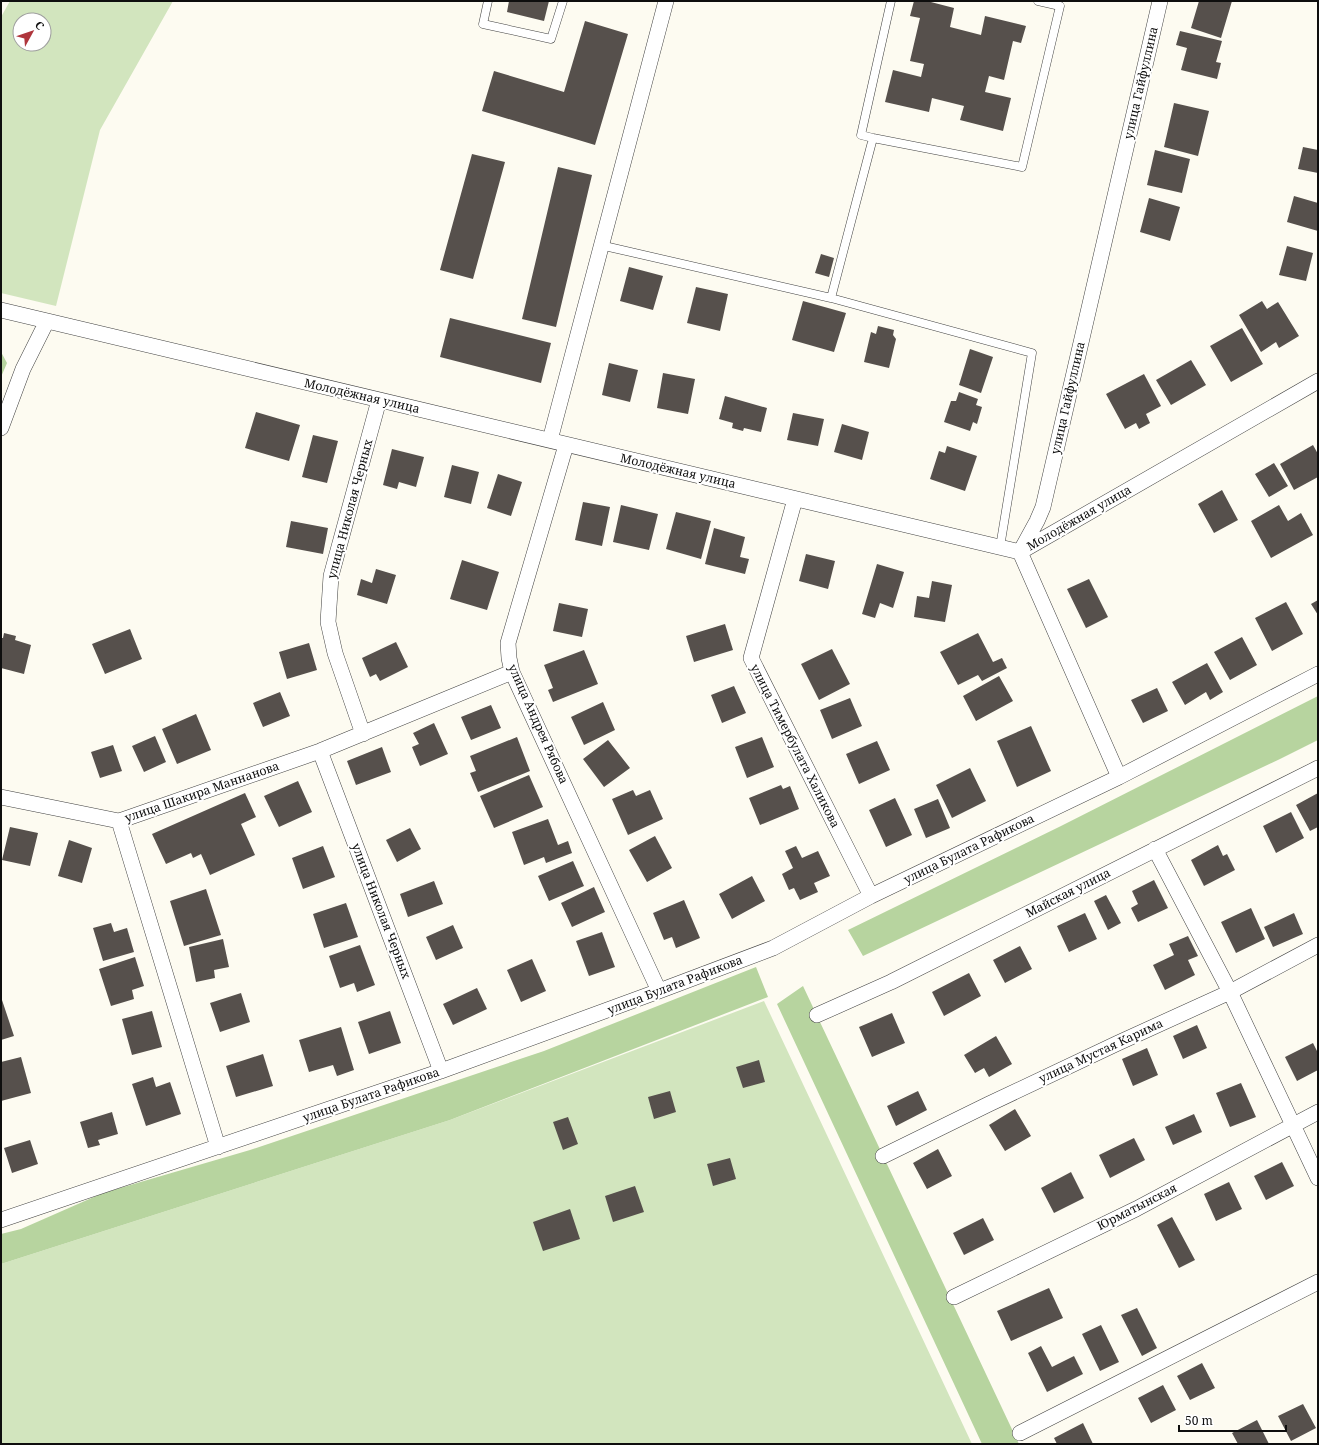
<svg xmlns="http://www.w3.org/2000/svg" width="1319" height="1445" viewBox="0 0 1319 1445" font-family="'Noto Serif',serif">
	<rect width="100%" height="100%" fill="#fdfbf1"/>
	<!-- green -->
	<path fill="#d2e5be" fill-rule="evenodd" d="M 10,1 L 173,1 L 100,130 L 56,306 L 1,293 L 1,17 ZM 20,20 L 44,20 L 44,44 L 20,44 Z
		M 764,1001 L 972,1444 L 1,1444 L 1,1264 L 450,1120 Z"/>
	<!-- forest -->
	<path fill="#b7d49f" d="M 1,352 L 7,363 L 1,377 Z
		M 1318,696 L 1318,740 L 1280,759 L 863,956 L 848,930 L 1061,826 Z
		M 756,967 L 768,997 L 450,1120 L 1,1264 L 1,1234 L 21,1229 L 103,1193 L 250,1150 L 544,1051 Z
		M 803,986 L 1019,1444 L 982,1444 L 777,1004 Z"/>
	<!-- building -->
	<path fill="#56504c" d="M 509,1 L 549,1 L 544,21 L 507,12 Z
		M 914,1 L 927,1 L 954,8 L 950,27 L 981,35 L 985,16 L 1026,26 L 1021,43 L 1013,41 L 1004,80 L 989,76 L 985,92 L 1011,98 L 1003,131 L 960,120 L 964,106 L 932,98 L 929,112 L 885,102 L 893,70 L 921,77 L 924,64 L 910,61 L 920,18 L 910,16 Z
		M 1199,1 L 1232,1 L 1221,38 L 1191,28 Z
		M 585,21 L 628,34 L 595,145 L 482,111 L 494,71 L 564,92 Z
		M 1180,31 L 1222,41 L 1216,62 L 1221,63 L 1217,79 L 1181,70 L 1187,48 L 1176,45 Z
		M 1174,103 L 1209,111 L 1198,156 L 1164,147 Z
		M 1303,147 L 1318,150 L 1318,173 L 1298,169 Z
		M 1155,150 L 1190,159 L 1182,193 L 1147,185 Z
		M 472,154 L 505,162 L 473,279 L 440,270 Z
		M 558,167 L 592,175 L 556,327 L 522,319 Z
		M 1294,196 L 1318,203 L 1318,231 L 1287,222 Z
		M 1149,198 L 1180,207 L 1170,241 L 1140,232 Z
		M 1287,246 L 1313,253 L 1306,281 L 1279,275 Z
		M 821,254 L 834,258 L 829,277 L 815,273 Z
		M 629,267 L 663,276 L 653,310 L 620,301 Z
		M 696,287 L 728,294 L 720,331 L 687,323 Z
		M 803,301 L 846,313 L 834,352 L 792,340 Z
		M 1262,301 L 1267,309 L 1278,302 L 1299,336 L 1279,348 L 1276,342 L 1261,352 L 1239,315 Z
		M 450,318 L 551,343 L 541,383 L 440,357 Z
		M 878,326 L 894,330 L 893,335 L 896,339 L 889,368 L 864,362 L 871,332 L 876,334 Z
		M 1242,328 L 1263,364 L 1231,382 L 1210,346 Z
		M 970,349 L 993,357 L 981,393 L 959,385 Z
		M 1191,360 L 1206,385 L 1171,405 L 1156,380 Z
		M 609,363 L 638,370 L 630,402 L 602,395 Z
		M 663,373 L 695,379 L 688,414 L 657,408 Z
		M 1144,374 L 1161,406 L 1146,414 L 1150,423 L 1139,429 L 1136,423 L 1125,429 L 1106,394 Z
		M 959,392 L 978,399 L 976,405 L 982,407 L 977,424 L 973,422 L 970,431 L 944,422 L 951,401 L 956,401 Z
		M 725,396 L 767,408 L 761,432 L 744,428 L 743,431 L 732,428 L 733,423 L 719,419 Z
		M 256,412 L 300,425 L 289,461 L 245,448 Z
		M 793,413 L 824,419 L 818,446 L 787,440 Z
		M 842,424 L 869,432 L 862,460 L 834,452 Z
		M 313,435 L 338,441 L 327,483 L 302,477 Z
		M 1313,445 L 1318,454 L 1318,477 L 1294,490 L 1280,464 Z
		M 947,446 L 977,456 L 965,491 L 930,479 L 939,451 L 945,453 Z
		M 392,449 L 424,457 L 416,487 L 399,482 L 397,489 L 383,485 Z
		M 1274,463 L 1288,486 L 1269,497 L 1255,474 Z
		M 452,465 L 479,472 L 471,504 L 444,497 Z
		M 498,474 L 522,482 L 511,516 L 487,508 Z
		M 1222,490 L 1238,520 L 1214,533 L 1198,504 Z
		M 583,502 L 610,507 L 602,546 L 575,540 Z
		M 621,505 L 658,514 L 649,550 L 613,542 Z
		M 1279,505 L 1288,521 L 1301,513 L 1313,535 L 1271,558 L 1251,521 Z
		M 676,512 L 711,521 L 701,559 L 666,549 Z
		M 291,521 L 328,528 L 323,554 L 286,547 Z
		M 714,528 L 745,537 L 740,557 L 749,559 L 745,574 L 705,564 Z
		M 806,554 L 835,561 L 828,589 L 799,581 Z
		M 462,560 L 499,572 L 487,610 L 450,599 Z
		M 877,564 L 904,572 L 893,608 L 880,603 L 875,618 L 862,614 Z
		M 376,569 L 396,575 L 387,604 L 357,595 L 361,579 L 372,583 Z
		M 1089,579 L 1108,617 L 1086,628 L 1067,589 Z
		M 932,581 L 952,585 L 945,622 L 914,617 L 917,596 L 929,598 Z
		M 1318,600 L 1318,615 L 1311,604 Z
		M 1286,602 L 1303,634 L 1272,651 L 1255,618 Z
		M 559,603 L 588,609 L 582,637 L 553,631 Z
		M 725,624 L 733,650 L 694,662 L 686,636 Z
		M 130,629 L 142,659 L 105,674 L 92,644 Z
		M 4,633 L 16,636 L 15,640 L 31,645 L 24,674 L 1,668 L 1,638 L 3,638 Z
		M 978,633 L 993,662 L 1002,658 L 1007,668 L 982,681 L 978,675 L 958,685 L 940,652 Z
		M 1242,637 L 1257,665 L 1230,680 L 1214,652 Z
		M 396,642 L 408,667 L 380,681 L 376,674 L 370,677 L 362,658 Z
		M 309,643 L 317,670 L 287,679 L 279,652 Z
		M 832,649 L 850,684 L 819,700 L 801,664 Z
		M 584,650 L 598,684 L 553,702 L 548,690 L 553,688 L 544,665 Z
		M 1207,663 L 1223,692 L 1210,700 L 1206,692 L 1185,705 L 1172,682 Z
		M 999,676 L 1013,701 L 976,721 L 963,696 Z
		M 734,686 L 746,713 L 722,723 L 711,695 Z
		M 1157,688 L 1168,711 L 1143,723 L 1131,700 Z
		M 280,692 L 290,716 L 263,727 L 253,703 Z
		M 850,698 L 862,726 L 832,739 L 820,710 Z
		M 603,702 L 615,730 L 584,745 L 571,717 Z
		M 491,705 L 501,728 L 471,740 L 461,717 Z
		M 196,714 L 211,750 L 177,764 L 162,729 Z
		M 434,723 L 448,754 L 420,766 L 412,747 L 419,744 L 413,733 Z
		M 1031,726 L 1051,771 L 1017,787 L 997,741 Z
		M 155,736 L 166,762 L 144,772 L 132,746 Z
		M 517,737 L 530,771 L 478,792 L 470,773 L 476,771 L 470,756 Z
		M 762,737 L 774,767 L 747,778 L 735,747 Z
		M 608,740 L 630,768 L 604,787 L 583,759 Z
		M 877,741 L 890,770 L 859,784 L 846,754 Z
		M 113,745 L 122,771 L 100,778 L 91,752 Z
		M 382,747 L 391,772 L 356,785 L 347,761 Z
		M 970,768 L 986,801 L 952,818 L 936,785 Z
		M 529,775 L 543,807 L 494,828 L 480,796 Z
		M 298,781 L 312,812 L 279,827 L 264,796 Z
		M 781,785 L 783,789 L 790,786 L 799,809 L 760,825 L 749,798 Z
		M 633,790 L 636,796 L 650,790 L 663,819 L 628,835 L 612,799 Z
		M 245,793 L 256,817 L 241,824 L 255,855 L 210,875 L 201,854 L 193,858 L 191,853 L 166,864 L 152,834 Z
		M 1318,793 L 1318,827 L 1310,831 L 1296,805 Z
		M 895,798 L 912,835 L 886,847 L 869,810 Z
		M 938,799 L 950,828 L 926,838 L 914,809 Z
		M 1291,812 L 1304,838 L 1276,853 L 1263,826 Z
		M 548,819 L 558,845 L 568,841 L 572,853 L 546,863 L 544,857 L 524,865 L 512,832 Z
		M 10,827 L 38,833 L 30,866 L 2,860 Z
		M 410,828 L 421,849 L 397,862 L 386,840 Z
		M 655,836 L 672,868 L 647,882 L 629,850 Z
		M 69,840 L 92,848 L 82,883 L 58,876 Z
		M 1218,845 L 1223,856 L 1227,854 L 1235,870 L 1204,886 L 1191,860 Z
		M 323,846 L 335,877 L 303,889 L 292,858 Z
		M 796,846 L 802,858 L 818,851 L 830,876 L 814,883 L 818,892 L 800,900 L 794,888 L 789,890 L 782,874 L 793,868 L 785,851 Z
		M 573,861 L 584,886 L 549,901 L 538,876 Z
		M 752,876 L 765,901 L 732,919 L 719,894 Z
		M 1154,880 L 1168,908 L 1138,922 L 1131,908 L 1138,904 L 1132,891 Z
		M 434,881 L 443,904 L 408,917 L 400,894 Z
		M 594,887 L 605,912 L 572,927 L 561,903 Z
		M 206,889 L 221,935 L 184,946 L 170,901 Z
		M 1106,895 L 1121,923 L 1108,930 L 1094,901 Z
		M 684,900 L 700,938 L 676,948 L 672,937 L 664,940 L 653,913 Z
		M 346,903 L 358,937 L 324,948 L 313,914 Z
		M 1251,908 L 1265,939 L 1236,953 L 1221,922 Z
		M 1085,913 L 1097,939 L 1069,952 L 1057,926 Z
		M 1294,913 L 1303,934 L 1273,947 L 1264,927 Z
		M 111,923 L 114,932 L 127,928 L 134,952 L 103,961 L 93,928 Z
		M 453,925 L 463,948 L 436,960 L 426,937 Z
		M 602,932 L 615,967 L 589,976 L 576,941 Z
		M 1188,936 L 1198,956 L 1188,960 L 1195,975 L 1165,990 L 1153,965 L 1174,955 L 1169,944 Z
		M 223,939 L 229,967 L 214,970 L 215,978 L 196,982 L 189,947 Z
		M 360,945 L 375,985 L 357,992 L 354,983 L 340,988 L 329,956 Z
		M 1020,946 L 1032,969 L 1005,983 L 993,960 Z
		M 135,957 L 144,986 L 132,990 L 134,999 L 111,1006 L 99,969 Z
		M 532,959 L 546,991 L 521,1002 L 507,970 Z
		M 969,973 L 981,996 L 944,1016 L 932,992 Z
		M 477,988 L 487,1009 L 453,1025 L 443,1004 Z
		M 241,993 L 250,1022 L 220,1032 L 210,1003 Z
		M 1,997 L 14,1036 L 1,1040 Z
		M 152,1011 L 162,1047 L 132,1055 L 122,1019 Z
		M 390,1011 L 401,1043 L 369,1054 L 358,1022 Z
		M 892,1013 L 905,1043 L 872,1057 L 859,1027 Z
		M 1197,1025 L 1207,1048 L 1183,1059 L 1173,1036 Z
		M 341,1027 L 354,1070 L 337,1076 L 333,1065 L 309,1072 L 299,1040 Z
		M 996,1036 L 1012,1064 L 989,1077 L 984,1068 L 975,1073 L 964,1055 Z
		M 1313,1043 L 1318,1053 L 1318,1070 L 1297,1081 L 1285,1057 Z
		M 1147,1048 L 1158,1075 L 1133,1086 L 1122,1059 Z
		M 263,1054 L 273,1086 L 236,1097 L 226,1066 Z
		M 21,1057 L 31,1093 L 1,1101 L 1,1062 Z
		M 759,1060 L 765,1082 L 743,1088 L 736,1067 Z
		M 153,1077 L 156,1087 L 170,1082 L 181,1114 L 146,1126 L 132,1084 Z
		M 1241,1083 L 1256,1117 L 1230,1127 L 1216,1093 Z
		M 670,1091 L 676,1112 L 654,1119 L 648,1097 Z
		M 918,1091 L 927,1110 L 896,1126 L 887,1106 Z
		M 1015,1109 L 1031,1136 L 1005,1151 L 989,1125 Z
		M 112,1112 L 118,1134 L 98,1140 L 100,1145 L 88,1148 L 80,1122 Z
		M 1194,1114 L 1202,1132 L 1173,1145 L 1165,1127 Z
		M 568,1117 L 578,1144 L 563,1150 L 553,1122 Z
		M 1134,1138 L 1145,1160 L 1110,1178 L 1099,1155 Z
		M 30,1140 L 38,1164 L 12,1173 L 4,1148 Z
		M 938,1149 L 952,1176 L 927,1189 L 913,1163 Z
		M 730,1158 L 736,1179 L 713,1186 L 707,1164 Z
		M 1282,1162 L 1294,1186 L 1266,1200 L 1254,1176 Z
		M 1071,1172 L 1084,1198 L 1054,1213 L 1041,1188 Z
		M 1229,1182 L 1242,1209 L 1216,1221 L 1204,1194 Z
		M 635,1186 L 644,1212 L 613,1222 L 605,1196 Z
		M 570,1209 L 580,1239 L 543,1251 L 533,1222 Z
		M 1172,1217 L 1195,1260 L 1179,1268 L 1157,1225 Z
		M 983,1218 L 994,1240 L 964,1255 L 953,1233 Z
		M 1049,1288 L 1063,1318 L 1011,1341 L 997,1311 Z
		M 1137,1308 L 1157,1348 L 1142,1356 L 1121,1315 Z
		M 1101,1325 L 1119,1362 L 1100,1371 L 1082,1334 Z
		M 1041,1346 L 1052,1367 L 1074,1356 L 1083,1374 L 1047,1392 L 1028,1353 Z
		M 1202,1363 L 1215,1388 L 1190,1400 L 1177,1376 Z
		M 1163,1385 L 1176,1410 L 1151,1423 L 1138,1398 Z
		M 1303,1404 L 1316,1428 L 1291,1441 L 1278,1416 Z
		M 1257,1420 L 1269,1444 L 1238,1444 L 1232,1433 Z
		M 1083,1423 L 1093,1444 L 1057,1444 L 1054,1438 Z"/>
	<g fill="none" stroke-linecap="round" stroke-linejoin="round">
		<!-- lane casing -->
		<g stroke="#414141" stroke-width="9">
			<path id="lane" d="M 488,1 L 483,24 L 551,39 L 563,1
				M 891,1 L 861,135 L 873,138 L 1022,167 L 1060,6 L 1038,1
				M 600,245 L 831,298 L 1032,353 L 1000,547
				M 831,298 L 873,138"/>
		</g>
		<!-- street casing -->
		<g stroke="#414141" stroke-width="16">
			<path id="street" d="M 1,310 L 1020,552 L 1318,381
				M 1,428 L 23,369 L 47,321
				M 550,440 L 666,1
				M 566,445 L 508,643 L 509,658 L 512,672 L 659,991
				M 795,499 L 751,658 L 871,896
				M 363,734 L 335,653 L 328,622 L 331,576 L 379,400
				M 320,751 L 441,1071
				M 1119,777 L 1020,552 L 1037,521 L 1043,507 L 1160,1
				M 1,797 L 119,821
				M 1155,849 L 1230,992 L 1318,1178
				M 817,1015 L 891,982 L 1318,768
				M 218,1147 L 119,821 L 320,751 L 512,672
				M 883,1156 L 989,1104 L 1118,1043 L 1230,992 L 1318,945
				M 1,1220 L 441,1071 L 659,991 L 773,948 L 871,896 L 1119,777 L 1318,674
				M 954,1297 L 1136,1209 L 1318,1112
				M 1020,1433 L 1318,1282"/>
		</g>
		<!-- lane -->
		<use href="#lane" stroke="#fff" stroke-width="8"/>
		<!-- street -->
		<use href="#street" stroke="#fff" stroke-width="15"/>
	</g>
	<g text-anchor="middle" stroke-width="4" stroke-linejoin="round" paint-order="stroke">
		<!-- street labels -->
		<g font-size="12" fill="#0e0e0e" stroke="#fff">
			<text transform="translate(1141 83) rotate(-77)" y="4">улица Гайфуллина</text>
			<text transform="translate(362 396) rotate(13)" y="4">Молодёжная улица</text>
			<text transform="translate(1068 398) rotate(-77)" y="4">улица Гайфуллина</text>
			<text transform="translate(678 471) rotate(13)" y="4">Молодёжная улица</text>
			<text transform="translate(350 509) rotate(-75)" y="4">улица Николая Черных</text>
			<text transform="translate(1079 518) rotate(-30)" y="4">Молодёжная улица</text>
			<text transform="translate(538 724) rotate(66)" y="4">улица Андрея Рябова</text>
			<text transform="translate(795 746) rotate(63)" y="4">улица Тимербулата Халикова</text>
			<text transform="translate(202 792) rotate(-19)" y="4">улица Шакира Маннанова</text>
			<text transform="translate(969 849) rotate(-26)" y="4">улица Булата Рафикова</text>
			<text transform="translate(1068 893) rotate(-27)" y="4">Майская улица</text>
			<text transform="translate(381 911) rotate(69)" y="4">улица Николая Черных</text>
			<text transform="translate(675 985) rotate(-21)" y="4">улица Булата Рафикова</text>
			<text transform="translate(1101 1051) rotate(-25)" y="4">улица Мустая Карима</text>
			<text transform="translate(371 1095) rotate(-19)" y="4">улица Булата Рафикова</text>
			<text transform="translate(1137 1207) rotate(-27)" y="4">Юрматынская</text>
		</g>
	</g>
	<!-- border -->
	<rect width="1319" height="1445" fill="none" stroke="#0e0e0e" stroke-width="4"/>
	<!-- north arrow -->
	<g transform="translate(32 32) rotate(50)"><circle r="19" fill="#ffffff" stroke="#9f9f9f"/>
	<path d="M0-3L7 15L0 10L-7 15Z" fill="#af353c"/>
	<text y="-6" font-size="11" font-weight="bold" text-anchor="middle" fill="#0e0e0e">С</text>
	</g>
	<!-- scale -->
	<path d="M1179 1425v6h107v-6" fill="none" stroke="#0e0e0e" stroke-width="2"/>
	<text x="1185" y="1425" font-size="12" fill="#0e0e0e" stroke="#ffffff" stroke-width="3" paint-order="stroke">50 m</text>
</svg>
